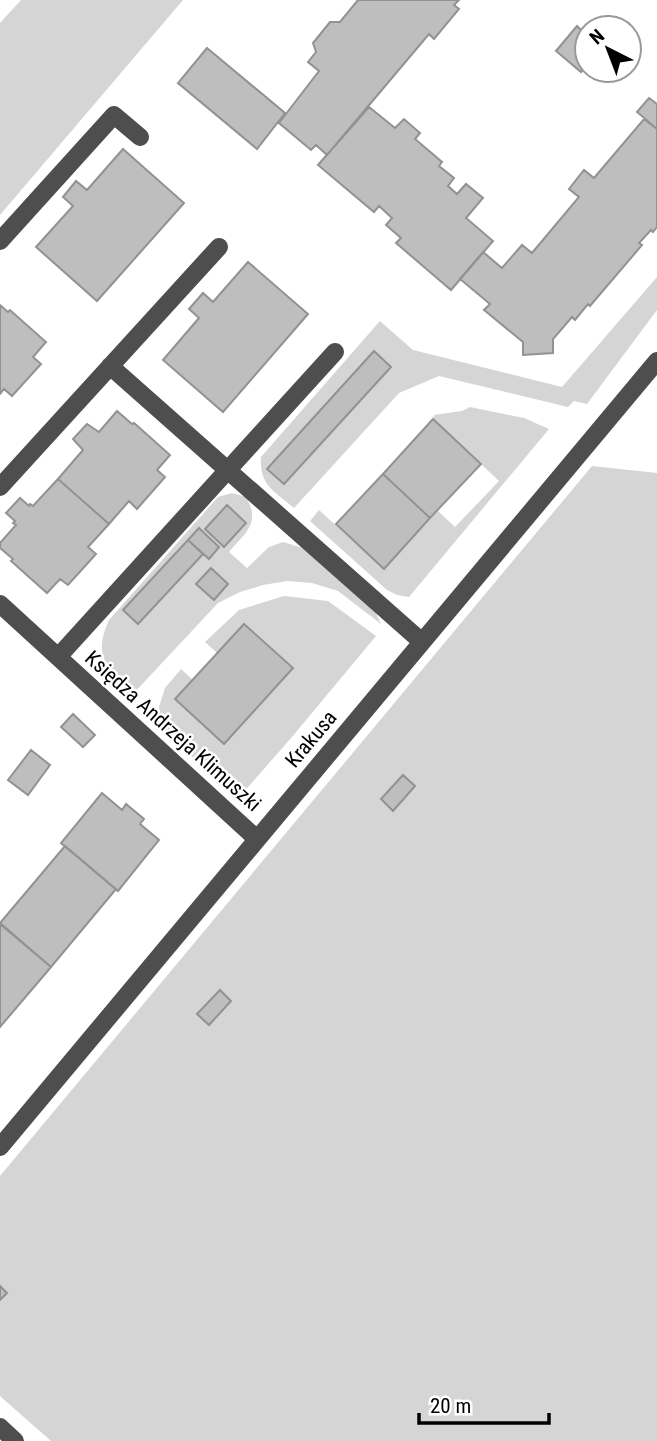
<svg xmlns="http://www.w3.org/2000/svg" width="657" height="1441" viewBox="0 0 657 1441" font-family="'Roboto Condensed',sans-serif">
	<rect width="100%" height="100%" fill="#fff"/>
	<!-- green -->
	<path fill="#d5d5d5" d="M 21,0 L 183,0 L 0,215 L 0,23 Z
		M 657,277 L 657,310 L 587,404 L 574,401 L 568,407 L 439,376 L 399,393 L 294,508 C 274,491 259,485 261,457 L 380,321 L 413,350 L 562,387 Z
		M 470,407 L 524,418 L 549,429 L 409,597 L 397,595 L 387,590 L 310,521 L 319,510 L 384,569 L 438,511 L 455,527 L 499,481 L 433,419 L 434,415 L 462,411 Z
		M 592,466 L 657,473 L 657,1441 L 51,1441 L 0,1396 L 0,1300 L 7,1293 L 0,1286 L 0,1176 Z
		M 232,493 L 246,497 C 261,523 246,532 229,552 L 247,568 L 269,547 L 283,542 L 303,548 L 375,611 L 381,624 L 338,591 L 312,583 L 287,581 L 263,585 L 240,592 L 218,603 L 133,694 C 108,669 92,657 109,620 L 218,497 Z
		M 284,596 L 328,601 L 376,636 L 292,737 L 241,795 L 220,786 L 163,726 L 159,707 L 165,688 L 181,669 L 193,680 L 175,699 L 292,668 L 244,624 L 217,653 L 205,642 L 239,610 Z"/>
	<!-- building -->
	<path fill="#bebebe" stroke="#929292" stroke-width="2" d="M 358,0 L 459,0 L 454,5 L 459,9 L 434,39 L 429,34 L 327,155 L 316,145 L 311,150 L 279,123 L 319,71 L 308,62 L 316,52 L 313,43 L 330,22 L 340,22 Z
		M 577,26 L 587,36 L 587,65 L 581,72 L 556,51 Z
		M 207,48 L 285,113 L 257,149 L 178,83 Z
		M 649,98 L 657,104 L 657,129 L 637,112 Z
		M 369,107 L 395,128 L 404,119 L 420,133 L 415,139 L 442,162 L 439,166 L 454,178 L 448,186 L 457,194 L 466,184 L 483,198 L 466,218 L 493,241 L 451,290 L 396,243 L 401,238 L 386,225 L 392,218 L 379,206 L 374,212 L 318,165 Z
		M 644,119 L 657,129 L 657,227 L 653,232 L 651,230 L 639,243 L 642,245 L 590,306 L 588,304 L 575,320 L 572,317 L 553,339 L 553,353 L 523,355 L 523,342 L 484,310 L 490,304 L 460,279 L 483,252 L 502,268 L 522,245 L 532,253 L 579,197 L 569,189 L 584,170 L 594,178 Z
		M 123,149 L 184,203 L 97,301 L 36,247 L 73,206 L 63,197 L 76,181 L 87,190 Z
		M 248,262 L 308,314 L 223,412 L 163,360 L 199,318 L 189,309 L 203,293 L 213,302 Z
		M 0,305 L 8,312 L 10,310 L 46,342 L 33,357 L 41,364 L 12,396 L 4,389 L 0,394 Z
		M 374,351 L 391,367 L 284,484 L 267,469 Z
		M 117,411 L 132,424 L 134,423 L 170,455 L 157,470 L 165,477 L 137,509 L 129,501 L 109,524 L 58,479 L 83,450 L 73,439 L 87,424 L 99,432 Z
		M 433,419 L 481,464 L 430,518 L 383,474 Z
		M 383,474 L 430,518 L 384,569 L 336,524 Z
		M 58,479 L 109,524 L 88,547 L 96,554 L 68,585 L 60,579 L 47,593 L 11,561 L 13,559 L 0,548 L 0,543 L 16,525 L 13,523 L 15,521 L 6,513 L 20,498 L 29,506 L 30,504 L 33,506 Z
		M 227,505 L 246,523 L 224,547 L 205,529 Z
		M 199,528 L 219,547 L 209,559 L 188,540 Z
		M 188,540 L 203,554 L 138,624 L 123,610 Z
		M 211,568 L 228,584 L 214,600 L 196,584 Z
		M 244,624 L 293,668 L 224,744 L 175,699 Z
		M 73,714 L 95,735 L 83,747 L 61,727 Z
		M 31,750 L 50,765 L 28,795 L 8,780 Z
		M 403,775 L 415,786 L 393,811 L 381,799 Z
		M 102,793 L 122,810 L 126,804 L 144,819 L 140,824 L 159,840 L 118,891 L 61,843 Z
		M 65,846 L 116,889 L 51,967 L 0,923 Z
		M 0,924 L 51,967 L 0,1027 Z
		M 220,990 L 231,1001 L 209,1025 L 197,1014 Z
		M 0,1286 L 7,1293 L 0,1300 Z"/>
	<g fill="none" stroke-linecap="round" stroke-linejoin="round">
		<!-- minor -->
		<path stroke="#4e4e4e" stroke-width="18" d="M 0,241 L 114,115 L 140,137
			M 110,366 L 422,642
			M 0,487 L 219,247
			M 0,604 L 257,839
			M 58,657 L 335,352
			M 0,1147 L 657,361
			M 0,1427 L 15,1441"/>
	</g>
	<g text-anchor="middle" stroke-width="5" stroke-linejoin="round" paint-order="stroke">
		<!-- street labels -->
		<g font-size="21" fill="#000" stroke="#fff">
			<text transform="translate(173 731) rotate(42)" y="7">Księdza Andrzeja Klimuszki</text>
			<text transform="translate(311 739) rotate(-50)" y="7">Krakusa</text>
		</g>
	</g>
	<!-- north arrow -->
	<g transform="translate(608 49) rotate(318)"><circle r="33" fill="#ffffff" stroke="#999999" stroke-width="2"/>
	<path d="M0-5L12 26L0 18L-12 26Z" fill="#000000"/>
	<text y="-10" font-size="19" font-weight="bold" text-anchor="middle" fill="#000000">N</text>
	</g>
	<!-- scale -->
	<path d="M419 1413v10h130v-10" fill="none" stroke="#000000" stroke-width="3.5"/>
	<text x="430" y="1413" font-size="21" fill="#000000" stroke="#ffffff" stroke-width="5" paint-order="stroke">20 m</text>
</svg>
